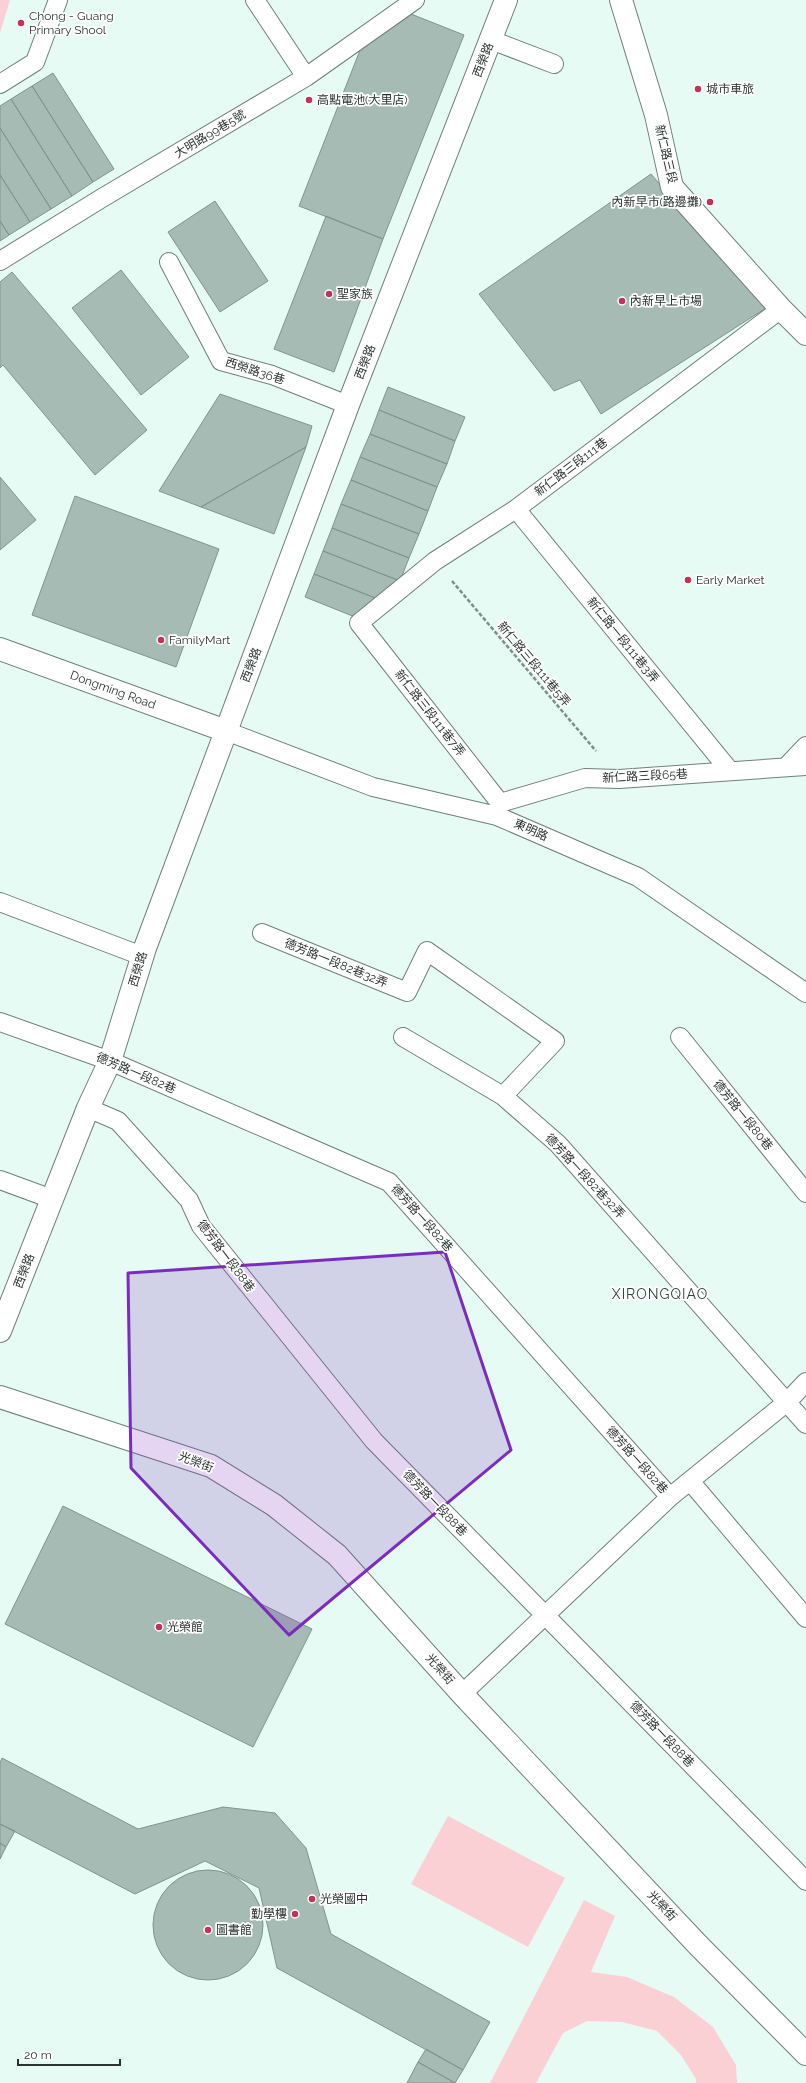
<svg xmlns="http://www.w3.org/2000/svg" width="806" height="2083" viewBox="0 0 806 2083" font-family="Raleway,'Noto Sans TC',sans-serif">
	<rect width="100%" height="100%" fill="#e6fbf3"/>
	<!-- green -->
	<path fill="#fbd0d5" d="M 0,0 L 10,0 L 0,33 Z
		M 448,1816 L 565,1878 L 528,1947 L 411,1884 Z
		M 584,1900 L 615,1916 L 591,1972 L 627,1977 L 674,1997 L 713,2027 L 736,2065 L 737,2083 L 696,2083 L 696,2079 L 681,2055 L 657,2031 L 622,2022 L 587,2021 L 563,2033 L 536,2083 L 490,2083 Z"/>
	<!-- building -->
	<path fill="#a6bbb3" stroke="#81948d" d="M 411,14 L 464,35 L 383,239 L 299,206 L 362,45 Z
		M 53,73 L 114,169 L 93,182 L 32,86 Z
		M 32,86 L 93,182 L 72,196 L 11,99 Z
		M 11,99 L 72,196 L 51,209 L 0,128 L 0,106 Z
		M 0,128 L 51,209 L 30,222 L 0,175 Z
		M 651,174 L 766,308 L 601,414 L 580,380 L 554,391 L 479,294 Z
		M 0,175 L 30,222 L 9,235 L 0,221 Z
		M 215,201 L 268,281 L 220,312 L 168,232 Z
		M 326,216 L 383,239 L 334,372 L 274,349 Z
		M 0,221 L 9,235 L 0,241 Z
		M 121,270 L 189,357 L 141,395 L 72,308 Z
		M 12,272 L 147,430 L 95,475 L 3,365 L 0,368 L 0,282 Z
		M 388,387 L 465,417 L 455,441 L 379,410 Z
		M 220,394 L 312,426 L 306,447 L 201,507 L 159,491 Z
		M 379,410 L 455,441 L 447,464 L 370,434 Z
		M 370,434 L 447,464 L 437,487 L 360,457 Z
		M 306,447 L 274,534 L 201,507 Z
		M 360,457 L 437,487 L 428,511 L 351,480 Z
		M 0,477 L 36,520 L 0,550 Z
		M 351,480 L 428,511 L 419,534 L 341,504 Z
		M 75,496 L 219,549 L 176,667 L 32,615 Z
		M 341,504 L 419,534 L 409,558 L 332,528 Z
		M 332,528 L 409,558 L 400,581 L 323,551 Z
		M 323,551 L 400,581 L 383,601 L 314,574 Z
		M 314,574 L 383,601 L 360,619 L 305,597 Z
		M 63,1506 L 312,1629 L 253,1747 L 5,1624 Z
		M 2,1758 L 138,1829 L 223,1807 L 275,1813 L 306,1848 L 331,1934 L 490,2022 L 463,2070 L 277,1968 L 259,1888 L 205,1861 L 135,1894 L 0,1824 L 0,1763 Z
		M 0,1824 L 15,1831 L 6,1847 L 0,1843 Z
		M 0,1843 L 6,1847 L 0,1859 Z
		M153 1925a55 55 0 1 1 110 0a55 55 0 1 1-110 0Z
		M 426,2049 L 463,2070 L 455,2083 L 418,2062 Z
		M 418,2062 L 455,2083 L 407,2083 Z"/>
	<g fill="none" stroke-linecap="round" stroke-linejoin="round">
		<!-- service casing -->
		<g stroke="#6e817a" stroke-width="20">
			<path id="service" d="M 255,0 L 306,77
				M 491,40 L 554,64
				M 0,84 L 35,62 L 58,0
				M 0,261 L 102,198 L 306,77 L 415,0
				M 169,262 L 221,361 L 272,375 L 348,405
				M 516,509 L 730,771
				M 226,731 L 373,787 L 497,816 L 638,877 L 806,993
				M 786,767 L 806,746
				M 500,803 L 359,623 L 435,561 L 516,509 L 781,309
				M 497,813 L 500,803 L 585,778 L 619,779 L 806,766
				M 0,902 L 142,956
				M 262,933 L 407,992 L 427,951 L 555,1041 L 503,1096 L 558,1144 L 806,1424
				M 0,1022 L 110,1061 L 389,1182 L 670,1497
				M 403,1037 L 503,1096
				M 680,1037 L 806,1193
				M 88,1108 L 118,1121 L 189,1200 L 201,1226 L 374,1441 L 806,1881
				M 0,1180 L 52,1199
				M 690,1481 L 806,1618
				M 462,1694 L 670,1497 L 787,1402 L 806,1382"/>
		</g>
		<!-- minor casing -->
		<g stroke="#6e817a" stroke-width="24">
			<path id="minor" d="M 621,0 L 656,115 L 672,187 L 781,309 L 806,334
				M 0,649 L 226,731
				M 0,1331 L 88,1108 L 110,1061 L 145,948 L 348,405 L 506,0
				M 0,1397 L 211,1466 L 274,1505 L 337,1555 L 462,1694 L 698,1945 L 806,2054"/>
		</g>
		<!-- path -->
		<path stroke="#808e89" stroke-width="2.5" stroke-dasharray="4 2" stroke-linecap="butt" d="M 452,581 L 596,751"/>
		<!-- service -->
		<use href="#service" stroke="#fff" stroke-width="18"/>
		<!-- minor -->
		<use href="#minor" stroke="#fff" stroke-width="22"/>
	</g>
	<!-- marked area -->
	<path fill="#7b2cbf" fill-opacity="0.2" stroke="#7b2cbf" stroke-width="3" stroke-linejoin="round" d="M 445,1252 L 511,1450 L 289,1635 L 131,1468 L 128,1273 Z"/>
	<!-- markers -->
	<g fill="#c33359" stroke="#fff" stroke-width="1.5">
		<circle cx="21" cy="23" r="4"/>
		<circle cx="698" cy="89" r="4"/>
		<circle cx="309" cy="100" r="4"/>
		<circle cx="710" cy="202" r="4"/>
		<circle cx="329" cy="294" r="4"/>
		<circle cx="622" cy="301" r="4"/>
		<circle cx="688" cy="580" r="4"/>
		<circle cx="161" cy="640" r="4"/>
		<circle cx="159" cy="1627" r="4"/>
		<circle cx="312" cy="1899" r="4"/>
		<circle cx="295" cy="1914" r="4"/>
		<circle cx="208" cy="1930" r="4"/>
	</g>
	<g text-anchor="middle" stroke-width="3.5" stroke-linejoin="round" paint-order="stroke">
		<!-- poi labels -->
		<g font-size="12" fill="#2b3330" stroke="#fff" text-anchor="start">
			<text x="29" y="20">Chong - Guang<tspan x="29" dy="14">Primary Shool</tspan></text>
			<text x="706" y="93">城市車旅</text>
			<text x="317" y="104">高點電池(大里店)</text>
			<text x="702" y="206" text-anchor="end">內新早市(路邊攤)</text>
			<text x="337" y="298">聖家族</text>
			<text x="630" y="305">內新早上市場</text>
			<text x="696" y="584">Early Market</text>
			<text x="169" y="644">FamilyMart</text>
			<text x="167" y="1631">光榮館</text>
			<text x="320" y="1903">光榮國中</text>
			<text x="287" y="1918" text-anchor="end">勤學樓</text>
			<text x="216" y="1934">圖書館</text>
		</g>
		<!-- street labels -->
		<g font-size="12" fill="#2b3330" stroke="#fff">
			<text transform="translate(483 60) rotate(-69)" y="4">西榮路</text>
			<text transform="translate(210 134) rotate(-31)" y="4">大明路99巷5號</text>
			<text transform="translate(666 154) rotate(77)" y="4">新仁路三段</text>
			<text transform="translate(365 362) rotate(-69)" y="4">西榮路</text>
			<text transform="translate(255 371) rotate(18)" y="4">西榮路36巷</text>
			<text transform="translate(571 467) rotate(-37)" y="4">新仁路三段111巷</text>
			<text transform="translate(623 640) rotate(51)" y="4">新仁路一段111巷3弄</text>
			<text transform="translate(534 664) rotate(50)" y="4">新仁路三段111巷5弄</text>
			<text transform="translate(251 665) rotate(-69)" y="4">西榮路</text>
			<text transform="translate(113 690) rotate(20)" y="4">Dongming Road</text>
			<text transform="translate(430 713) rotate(52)" y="4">新仁路三段111巷7弄</text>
			<text transform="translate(645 776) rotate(-3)" y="4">新仁路三段65巷</text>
			<text transform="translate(531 830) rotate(24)" y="4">東明路</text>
			<text transform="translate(336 963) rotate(22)" y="4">德芳路一段82巷32弄</text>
			<text transform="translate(138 969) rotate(-73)" y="4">西榮路</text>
			<text transform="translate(136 1073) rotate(23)" y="4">德芳路一段82巷</text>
			<text transform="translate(743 1115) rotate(51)" y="4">德芳路一段80巷</text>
			<text transform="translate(585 1176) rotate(47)" y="4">德芳路一段82巷32弄</text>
			<text transform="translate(422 1218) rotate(48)" y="4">德芳路一段82巷</text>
			<text transform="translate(226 1256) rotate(53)" y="4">德芳路一段88巷</text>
			<text transform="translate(24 1271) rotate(-69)" y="4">西榮路</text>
			<text transform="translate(637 1460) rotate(48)" y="4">德芳路一段82巷</text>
			<text transform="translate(196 1462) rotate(21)" y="4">光榮街</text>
			<text transform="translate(435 1503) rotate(46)" y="4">德芳路一段88巷</text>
			<text transform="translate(440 1669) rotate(48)" y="4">光榮街</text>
			<text transform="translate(662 1734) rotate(46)" y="4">德芳路一段88巷</text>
			<text transform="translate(662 1906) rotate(47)" y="4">光榮街</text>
		</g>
		<!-- quarter labels -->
		<g font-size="14" letter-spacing="1" fill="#2f403a" stroke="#fff">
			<text x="660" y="1299">XIRONGQIAO</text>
		</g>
	</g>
	<!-- scale -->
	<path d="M18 2059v6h102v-6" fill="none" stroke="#2b3330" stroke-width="2"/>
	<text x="24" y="2059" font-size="12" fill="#2b3330" stroke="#ffffff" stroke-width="3" paint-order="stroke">20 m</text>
</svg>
